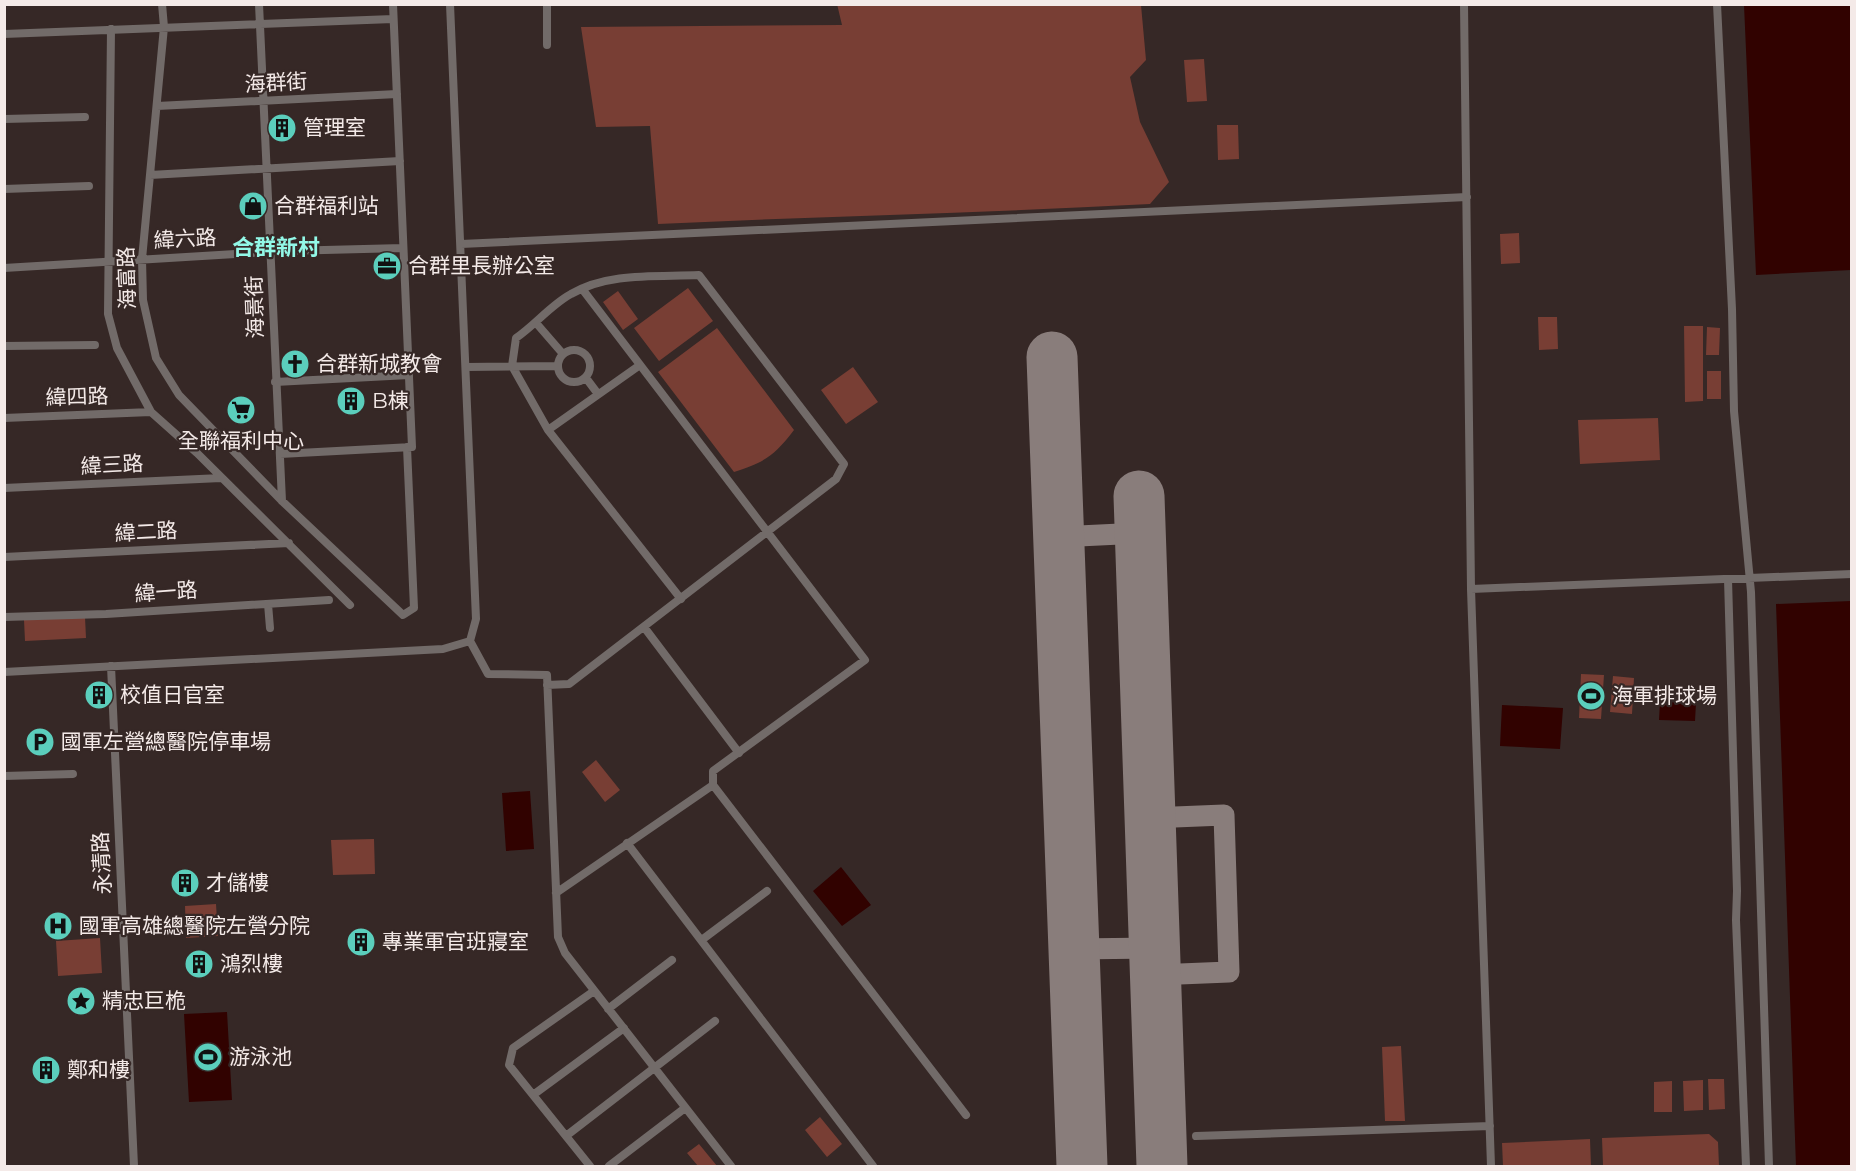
<svg xmlns="http://www.w3.org/2000/svg" width="1856" height="1171" viewBox="0 0 1856 1171" font-family="Montserrat,'Noto Sans TC',sans-serif">
	<rect width="100%" height="100%" fill="#362826"/>
	<!-- green -->
	<path fill="#783e34" d="M 837,4 L 1141,5 L 1146,60 L 1130,77 L 1140,122 L 1169,182 L 1150,204 C 986,213 822,216 658,224 L 650,126 L 596,127 L 581,27 L 842,25 Z
		M 1204,59 L 1207,101 L 1187,102 L 1184,60 Z
		M 1217,125 L 1238,125 L 1239,159 L 1218,160 Z
		M 1519,233 L 1520,263 L 1501,264 L 1500,234 Z
		M 688,288 L 713,321 L 659,361 L 634,328 Z
		M 618,291 L 638,319 L 623,330 L 603,302 Z
		M 1538,317 L 1557,317 L 1558,349 L 1539,350 Z
		M 1684,326 L 1703,326 L 1703,401 L 1685,402 Z
		M 1707,327 L 1720,328 L 1719,355 L 1706,355 Z
		M 717,328 L 794,430 C 774,456 765,462 734,472 L 658,372 Z
		M 853,367 L 878,402 L 846,424 L 821,390 Z
		M 1707,371 L 1721,371 L 1721,399 L 1707,399 Z
		M 1658,418 L 1660,460 L 1580,464 L 1578,420 Z
		M 85,617 L 86,638 L 25,641 L 24,620 Z
		M 1581,674 L 1604,675 L 1601,719 L 1579,718 Z
		M 1613,676 L 1634,678 L 1632,714 L 1610,712 Z
		M 596,760 L 620,790 L 605,802 L 582,772 Z
		M 374,839 L 375,874 L 333,875 L 331,840 Z
		M 216,904 L 218,936 L 186,938 L 185,906 Z
		M 100,938 L 102,973 L 58,976 L 56,941 Z
		M 1401,1046 L 1405,1121 L 1385,1121 L 1382,1047 Z
		M 1708,1079 L 1724,1079 L 1725,1109 L 1709,1110 Z
		M 1703,1080 L 1703,1110 L 1684,1111 L 1683,1081 Z
		M 1672,1081 L 1672,1112 L 1654,1112 L 1654,1082 Z
		M 820,1117 L 842,1144 L 827,1157 L 805,1130 Z
		M 1709,1134 L 1718,1142 L 1719,1166 L 1603,1165 L 1602,1138 Z
		M 1590,1139 L 1591,1166 L 1503,1166 L 1502,1143 Z
		M 699,1144 L 717,1166 L 698,1166 L 687,1153 Z"/>
	<!-- water -->
	<path fill="#310200" d="M 1744,5 L 1851,5 L 1851,270 L 1756,275 Z
		M 1851,601 L 1851,1166 L 1796,1166 L 1776,604 Z
		M 1660,702 L 1696,703 L 1695,721 L 1659,720 Z
		M 1502,705 L 1563,708 L 1560,749 L 1500,746 Z
		M 530,791 L 534,849 L 506,851 L 502,793 Z
		M 841,867 L 871,905 L 842,926 L 813,891 Z
		M 227,1012 L 232,1100 L 189,1102 L 184,1014 Z"/>
	<g fill="none" stroke-linecap="round" stroke-linejoin="round">
		<!-- taxiway -->
		<path stroke="#897d7b" stroke-width="21" d="M 1058,537 L 1141,533
			M 1150,818 L 1224,815 L 1229,972 L 1155,975
			M 1074,949 L 1154,948"/>
		<!-- runway -->
		<path stroke="#897d7b" stroke-width="51" d="M 1052,357 L 1082,1166
			M 1139,496 L 1162,1166"/>
		<!-- street -->
		<path stroke="#726b69" stroke-width="8" d="M 162,4 L 164,27 L 142,259 L 143,300 L 156,358 L 179,395 L 282,501 L 403,615 L 414,608 L 407,447
			M 259,4 L 282,501
			M 547,4 L 547,45
			M 1464,4 L 1471,589 L 1491,1166
			M 1717,4 L 1732,309 L 1734,411 L 1751,592 L 1769,1166
			M 111,29 L 108,314 L 117,348 L 151,412 L 197,453 L 350,605
			M 4,34 L 393,19
			M 157,106 L 397,94
			M 4,119 L 85,117
			M 150,175 L 400,161
			M 4,189 L 89,186
			M 461,244 L 1467,197
			M 4,268 L 285,251 L 403,248
			M 537,324 L 563,354
			M 4,346 L 95,345
			M558 366a16 16 0 1 1 32 0a16 16 0 1 1-32 0Z
			M 466,367 L 558,366
			M 586,378 L 598,394
			M 275,382 L 409,375
			M 4,418 L 151,412
			M 548,430 L 640,365
			M 280,454 L 412,447 L 393,4
			M 4,488 L 221,478
			M 4,557 L 289,543
			M 1728,579 L 1737,891 L 1736,920 L 1746,1166
			M 1471,589 L 1852,574
			M 268,604 L 270,628
			M 4,617 L 106,614 L 329,600
			M 644,627 L 739,753
			M 470,641 L 488,674 L 547,675 L 558,937 L 565,953 L 731,1166
			M 111,666 L 134,1166
			M 4,672 L 443,649 L 470,641 L 476,619 L 450,4
			M 547,685 L 569,684 L 836,479 L 844,464 L 699,275 C 657,277 608,272 571,294 C 552,304 535,325 516,338 L 512,366 L 548,430 L 681,599
			M 4,776 L 73,774
			M 713,785 L 966,1115
			M 627,843 L 873,1166
			M 556,893 L 713,785 L 713,771 L 865,660 L 583,290
			M 703,939 L 767,891
			M 608,1009 L 672,960
			M 533,1095 L 624,1028
			M 566,1136 L 715,1021
			M 1196,1136 L 1490,1126
			M 590,1166 L 509,1065 L 513,1048 L 594,991
			M 609,1166 L 685,1108"/>
	</g>
	<!-- icons -->
	<defs>
		<g id="building-disc" transform="scale(1.5)"><circle r="9.5" fill="#5bcebc" stroke="#362826"/><path d="M-4-6H4V6H1V3H-1V6H-4ZM-2.5-4.3h1.7v1.8h-1.7ZM.8-4.3h1.7v1.8H.8ZM-2.5-1h1.7V.8h-1.7ZM.8-1h1.7V.8H.8Z" fill="#111"/></g>
		<g id="shop-disc" transform="scale(1.5)"><circle r="9.5" fill="#5bcebc" stroke="#362826"/><path d="M-5-2.5h2.3a2.7 3.5 0 0 1 5.4 0H5L5.5 6h-11ZM-1.5-2.5h3a1.5 2.3 0 0 0-3 0Z" fill="#111"/></g>
		<g id="office-disc" transform="scale(1.5)"><circle r="9.5" fill="#5bcebc" stroke="#362826"/><path d="M-6-3h4V-5.5h4V-3h4V5H-6ZM-1-4.5V-3h2v-1.5ZM-6 0V1H6V0Z" fill="#111"/></g>
		<g id="church-disc" transform="scale(1.5)"><circle r="9.5" fill="#5bcebc" stroke="#362826"/><path d="M-1.2-6h2.4v3.5h3.3v2.4h-3.3V6h-2.4V-.1h-3.3v-2.4h3.3Z" fill="#111"/></g>
		<g id="supermarket-disc" transform="scale(1.5)"><circle r="9.5" fill="#5bcebc" stroke="#362826"/><path d="M-6-5.5h2.5l.6 2H6L4.5 2H-2.5L-4.4-4H-6ZM-1.5 3.2a1.3 1.3 0 1 0 .1 0ZM3 3.2a1.3 1.3 0 1 0 .1 0Z" fill="#111"/></g>
		<g id="stadium-disc" transform="scale(1.5)"><circle r="9.5" fill="#5bcebc" stroke="#362826"/><path d="M0-5a6.5 5 0 1 0 0 10a6.5 5 0 1 0 0-10ZM-3.5-1.8h7v3.6h-7Z" fill="#111"/></g>
		<g id="parking-disc" transform="scale(1.5)"><circle r="9.5" fill="#5bcebc" stroke="#362826"/><path d="M-3.5-5.5H1a3.5 3.5 0 0 1 0 7H-1V5.5H-3.5ZM-1-3.4V-.6H.8a1.4 1.4 0 0 0 0-2.8Z" fill="#111"/></g>
		<g id="hospital-disc" transform="scale(1.5)"><circle r="9.5" fill="#5bcebc" stroke="#362826"/><path d="M-5-5h3v3.5h4V-5h3V5h-3V1.5h-4V5h-3Z" fill="#111"/></g>
		<g id="sight-disc" transform="scale(1.5)"><circle r="9.5" fill="#5bcebc" stroke="#362826"/><path d="M0-6L1.8-2.2L6-1.7L2.9 1.2L3.7 5.4L0 3.3L-3.7 5.4L-2.9 1.2L-6-1.7L-1.8-2.2Z" fill="#111"/></g>
	</defs>
	<g fill-rule="evenodd">
		<use href="#building-disc" x="282" y="128"/>
		<use href="#shop-disc" x="253" y="206"/>
		<use href="#office-disc" x="387" y="266"/>
		<use href="#church-disc" x="295" y="364"/>
		<use href="#building-disc" x="351" y="401"/>
		<use href="#supermarket-disc" x="241" y="410"/>
		<use href="#building-disc" x="99" y="695"/>
		<use href="#stadium-disc" x="1591" y="696"/>
		<use href="#parking-disc" x="40" y="742"/>
		<use href="#building-disc" x="185" y="883"/>
		<use href="#hospital-disc" x="58" y="926"/>
		<use href="#building-disc" x="361" y="942"/>
		<use href="#building-disc" x="199" y="964"/>
		<use href="#sight-disc" x="81" y="1001"/>
		<use href="#stadium-disc" x="208" y="1057"/>
		<use href="#building-disc" x="46" y="1070"/>
	</g>
	<g text-anchor="middle" stroke-width="4.5" stroke-linejoin="round" paint-order="stroke">
		<!-- street labels -->
		<g font-size="21" fill="#f4eae8" stroke="#362826">
			<text transform="translate(276 83) rotate(-3)" y="7">海群街</text>
			<text transform="translate(185 239) rotate(-3)" y="7">緯六路</text>
			<text transform="translate(127 278) rotate(-92)" y="7">海富路</text>
			<text transform="translate(255 307) rotate(-92)" y="7">海景街</text>
			<text transform="translate(77 397) rotate(-2)" y="7">緯四路</text>
			<text transform="translate(112 465) rotate(-3)" y="7">緯三路</text>
			<text transform="translate(146 532) rotate(-3)" y="7">緯二路</text>
			<text transform="translate(166 592) rotate(-4)" y="7">緯一路</text>
			<text transform="translate(102 863) rotate(-93)" y="7">永清路</text>
		</g>
		<!-- poi labels -->
		<g font-size="21" fill="#f4eae8" stroke="#362826" text-anchor="start">
			<text x="303" y="135">管理室</text>
			<text x="274" y="213">合群福利站</text>
			<text x="408" y="273">合群里長辦公室</text>
			<text x="316" y="371">合群新城教會</text>
			<text x="372" y="408">B棟</text>
			<text x="241" y="448" text-anchor="middle">全聯福利中心</text>
			<text x="120" y="702">校值日官室</text>
			<text x="1612" y="703">海軍排球場</text>
			<text x="61" y="749">國軍左營總醫院停車場</text>
			<text x="206" y="890">才儲樓</text>
			<text x="79" y="933">國軍高雄總醫院左營分院</text>
			<text x="382" y="949">專業軍官班寢室</text>
			<text x="220" y="971">鴻烈樓</text>
			<text x="102" y="1008">精忠巨桅</text>
			<text x="229" y="1064">游泳池</text>
			<text x="67" y="1077">鄭和樓</text>
		</g>
		<!-- neighbourhood labels -->
		<g font-size="22" font-weight="bold" fill="#92f8e7" stroke="#362826">
			<text x="276" y="255">合群新村</text>
		</g>
	</g>
	<!-- border -->
	<rect width="1856" height="1171" fill="none" stroke="#f4eae8" stroke-width="12"/>
</svg>
